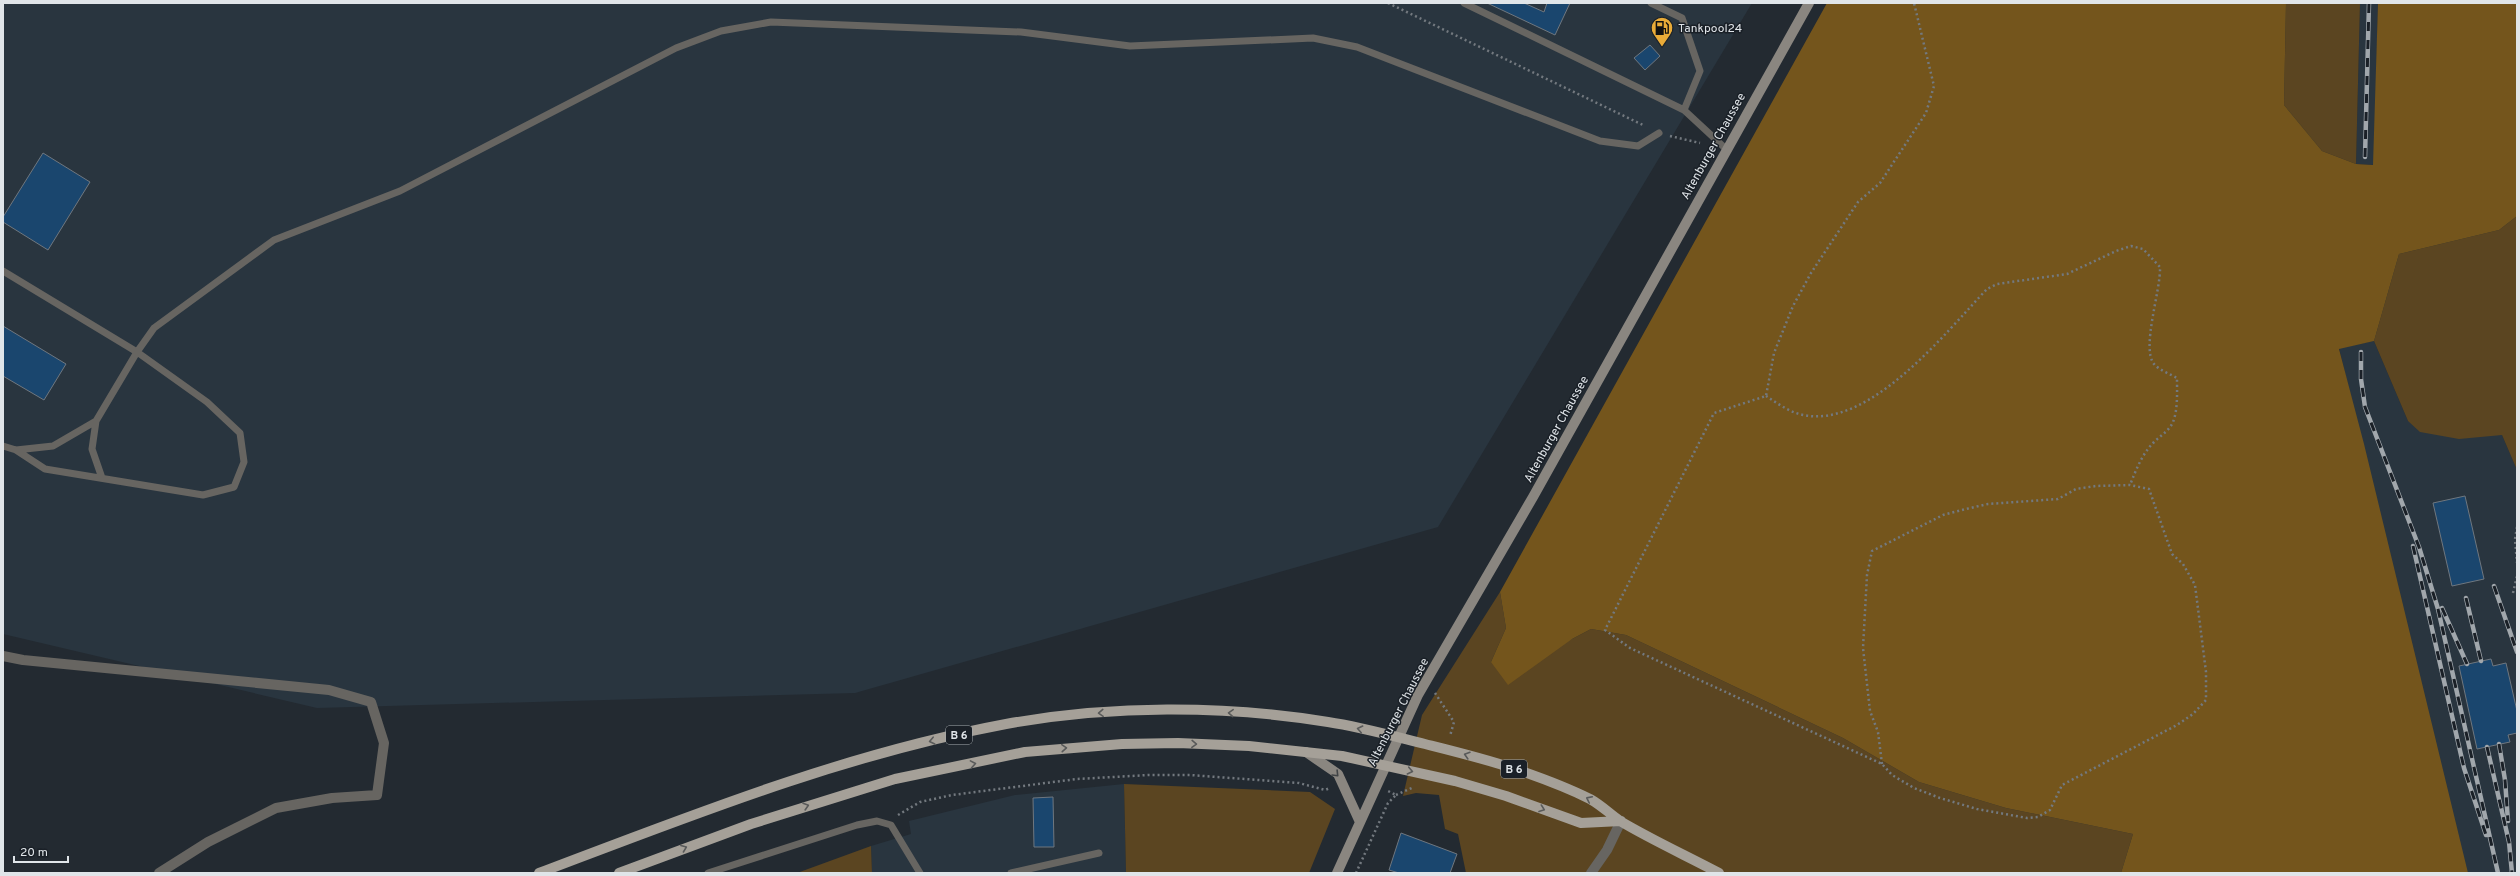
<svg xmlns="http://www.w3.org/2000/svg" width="2520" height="876" viewBox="0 0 2520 876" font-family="Overpass,sans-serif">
	<rect width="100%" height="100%" fill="#232a31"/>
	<!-- built -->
	<path fill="#29353f" d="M 3,3 L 1752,3 L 1438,527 L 855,693 L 317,708 L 3,634 Z
		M 2360,3 L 2378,3 L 2374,165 L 2356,164 Z
		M 2374,341 L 2408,421 L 2502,435 L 2517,470 L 2517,873 L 2466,873 L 2339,348 Z
		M 1124,784 L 1126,873 L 872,873 L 871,846 L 911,834 L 909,821 L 1015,795 Z"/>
	<!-- green -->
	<path fill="#5b4521" d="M 2286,3 L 2360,3 L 2356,164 L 2322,151 L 2284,105 Z
		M 2517,216 L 2517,470 L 2502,435 L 2459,439 L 2420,432 L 2408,421 L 2374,341 L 2399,254 L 2499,230 Z
		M 1500,592 L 1506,628 L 1491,662 L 1572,639 L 1591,629 L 1626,635 L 1843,738 L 1919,782 L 2006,808 L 2133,834 L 2121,873 L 1466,873 L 1458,834 L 1445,829 L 1439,795 L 1416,793 L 1403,796 L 1422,715 Z
		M 1124,784 L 1310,792 L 1335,809 L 1309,873 L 1126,873 Z
		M 871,846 L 872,873 L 797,873 Z"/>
	<!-- forest -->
	<path fill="#74551c" d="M 1827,3 L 2286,3 L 2284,105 L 2322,151 L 2356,164 L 2373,165 L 2378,3 L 2517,3 L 2517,216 L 2499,230 L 2399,254 L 2374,341 L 2339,349 L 2364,444 L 2468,873 L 2121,873 L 2133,834 L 2006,808 L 1919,782 L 1843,738 L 1626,635 L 1591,629 L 1572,639 L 1508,685 L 1491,662 L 1506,628 L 1500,592 Z"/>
	<!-- building -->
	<path fill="#1a466e" stroke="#6f777f" d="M 1487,3 L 1524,3 L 1544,12 L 1547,3 L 1570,3 L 1555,35 Z
		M 1650,45 L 1660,56 L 1645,70 L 1634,58 Z
		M 43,153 L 90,182 L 48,250 L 3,222 L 3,217 Z
		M 3,326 L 66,364 L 44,400 L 3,376 Z
		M 2465,496 L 2484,579 L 2452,586 L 2433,503 Z
		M 2491,659 L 2493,666 L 2506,663 L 2517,711 L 2517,733 L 2508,735 L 2510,742 L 2477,749 L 2459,666 Z
		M 1053,797 L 1054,847 L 1034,847 L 1033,798 Z
		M 1401,833 L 1457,854 L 1450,873 L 1399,873 L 1389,870 Z"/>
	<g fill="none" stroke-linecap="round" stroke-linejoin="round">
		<!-- path -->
		<path stroke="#73797f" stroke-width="2.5" stroke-dasharray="2 3" stroke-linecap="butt" d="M 1388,3 L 1645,126
			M 1670,136 L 1700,143
			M 1766,396 C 1777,403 1789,412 1803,415 C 1870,429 1946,332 1987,289 L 1997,284 L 2067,274 L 2116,251 L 2131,246 L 2143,249 L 2160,267 C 2161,290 2141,348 2154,364 C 2159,370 2170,374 2177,378 C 2177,391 2178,410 2173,422 C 2169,431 2161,435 2154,442 C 2142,454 2136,470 2130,485
			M 2517,527 L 2515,539 L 2517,563
			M 2513,593 L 2517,576
			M 1435,693 L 1454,722 L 1450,736
			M 1882,764 L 1878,732 L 1870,711 L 1863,648 L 1867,575 L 1872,551 L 1943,515 L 1966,509 L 1988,504 L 2058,499 L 2076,489 L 2096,486 L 2130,485 L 2149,489 L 2172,554 L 2183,564 L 2195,585 L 2206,672 L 2206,700 L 2193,714 L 2177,725 L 2062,785 L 2050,810 L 2038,817 L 2027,818 L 1977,809 L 1940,798 L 1914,788 L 1892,775 L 1882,764 L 1630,648 L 1605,630 L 1714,413 L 1766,396 L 1774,353 L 1793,306 L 1811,273 L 1858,202 L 1880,183 L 1926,113 L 1934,86 L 1914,3
			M 1396,795 L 1414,787
			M 898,815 L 920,802 L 952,795 L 1077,779 L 1149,775 L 1190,775 L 1299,783 L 1325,790 L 1330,788
			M 1356,873 L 1388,803 L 1396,795 L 1388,791"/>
		<!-- lane -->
		<path stroke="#676561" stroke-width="7" d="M 1464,3 L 1684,110
			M 1651,3 L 1682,18 L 1700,71 L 1684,110 L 1726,149
			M 3,271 L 137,352 L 207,402 L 240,433 L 244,462 L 234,487 L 203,495 L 45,469 L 16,450
			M 96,421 L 92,449 L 102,478
			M 3,446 L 16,450 L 53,446 L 96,421 L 137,352 L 154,328 L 274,240 L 400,191 L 676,48 L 721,31 L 771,22 L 1021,32 L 1130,46 L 1313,38 L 1357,47 L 1600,141 L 1638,146 L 1659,133
			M 708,873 L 857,825 L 877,821 L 891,825 L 920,873
			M 1011,873 L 1099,853"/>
		<!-- street -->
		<path stroke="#676561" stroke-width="10" d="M 3,656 L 23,660 L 329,690 L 371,702 L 384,743 L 377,795 L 332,798 L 276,808 L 208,842 L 159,873
			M 1591,873 L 1607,850 L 1621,821"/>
		<!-- secondary -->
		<path stroke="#8a8680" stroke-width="10" d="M 1306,752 L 1338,774 L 1359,820
			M 1337,873 L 1418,695 L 1533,497 L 1809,3"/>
		<!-- primary -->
		<path stroke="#a5a098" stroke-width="10" d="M 539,873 C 692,815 845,754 1006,724 C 1110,705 1224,705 1328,722 C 1361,727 1393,736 1425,744 C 1457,752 1490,760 1521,771 C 1544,779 1568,788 1590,799 C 1601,805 1610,814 1620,821 C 1652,840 1687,856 1719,873
			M 619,873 L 751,824 L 895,779 L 1025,752 L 1122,744 L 1178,743 L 1249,746 L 1342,756 L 1455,781 L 1506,796 L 1581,823 L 1621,821"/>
		<!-- rail casing -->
		<g stroke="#a1a7ac" stroke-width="4.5">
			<path id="rail" d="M 2365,157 L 2369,3
				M 2361,352 L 2361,379 L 2365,407 L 2419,547 L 2438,609 L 2498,873
				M 2413,546 L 2464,768 L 2486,835
				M 2494,586 L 2517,652
				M 2466,598 L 2481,661
				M 2442,608 L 2467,664
				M 2499,744 L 2505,780 L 2508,821
				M 2487,747 L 2509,842 L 2512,873"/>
		</g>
		<!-- rail -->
		<use href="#rail" stroke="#1a2027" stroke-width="3" stroke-dasharray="9" stroke-linecap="butt"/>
	</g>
	<!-- one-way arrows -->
	<defs><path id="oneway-chevron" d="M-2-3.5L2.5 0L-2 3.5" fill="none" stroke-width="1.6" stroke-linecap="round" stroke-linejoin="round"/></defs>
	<g stroke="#595a5a">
		<use href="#oneway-chevron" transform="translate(1101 713) rotate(177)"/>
		<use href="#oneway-chevron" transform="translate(1231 713) rotate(-177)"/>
		<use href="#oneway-chevron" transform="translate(1360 729) rotate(-168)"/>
		<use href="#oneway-chevron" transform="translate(932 741) rotate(167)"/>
		<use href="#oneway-chevron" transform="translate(1194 744) rotate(2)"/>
		<use href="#oneway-chevron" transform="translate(1064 748) rotate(-4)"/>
		<use href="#oneway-chevron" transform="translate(1467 755) rotate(-163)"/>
		<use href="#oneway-chevron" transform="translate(973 764) rotate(-10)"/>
		<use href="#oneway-chevron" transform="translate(1410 771) rotate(12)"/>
		<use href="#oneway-chevron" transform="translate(1589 799) rotate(-154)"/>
		<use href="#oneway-chevron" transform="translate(806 806) rotate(-17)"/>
		<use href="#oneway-chevron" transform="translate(1542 809) rotate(20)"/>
		<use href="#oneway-chevron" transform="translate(684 848) rotate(-21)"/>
	</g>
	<use stroke="#414446" href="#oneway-chevron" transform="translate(1336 774) rotate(46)"/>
	<!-- icons -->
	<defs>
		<g id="fuel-pin" transform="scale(1.15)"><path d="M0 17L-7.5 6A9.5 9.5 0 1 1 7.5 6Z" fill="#e9ab38" stroke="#1a2027"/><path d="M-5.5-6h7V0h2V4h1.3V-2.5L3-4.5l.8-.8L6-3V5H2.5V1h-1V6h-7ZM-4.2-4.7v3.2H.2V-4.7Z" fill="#111"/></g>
	</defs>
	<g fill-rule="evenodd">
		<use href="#fuel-pin" x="1662" y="28"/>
	</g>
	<g text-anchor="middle" stroke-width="3" stroke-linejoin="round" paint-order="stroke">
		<!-- shield labels -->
		<g fill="#1a2027" stroke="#a5aaaf" stroke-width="1">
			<rect x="946" y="726" width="26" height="18" rx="3"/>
			<rect x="1501" y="760" width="26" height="18" rx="3"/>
		</g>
		<g font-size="11" font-weight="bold" fill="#e0e5e9">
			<text x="959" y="739">B 6</text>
			<text x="1514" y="773">B 6</text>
		</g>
		<!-- poi labels -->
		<g font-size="12" fill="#e0e5e9" stroke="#1a2027" text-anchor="start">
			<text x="1678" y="32">Tankpool24</text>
		</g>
		<!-- street labels -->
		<g font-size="12" fill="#e0e5e9" stroke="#1a2027">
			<text transform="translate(1713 146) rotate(-61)" y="4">Altenburger Chaussee</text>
			<text transform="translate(1556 429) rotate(-61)" y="4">Altenburger Chaussee</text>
			<text transform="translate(1398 712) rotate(-63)" y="4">Altenburger Chaussee</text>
		</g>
	</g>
	<!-- border -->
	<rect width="2520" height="876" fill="none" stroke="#e0e5e9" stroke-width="8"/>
	<!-- scale -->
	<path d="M14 856v6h54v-6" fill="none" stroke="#e0e5e9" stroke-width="2"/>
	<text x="20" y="856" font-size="12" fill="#e0e5e9" stroke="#1a2027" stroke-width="3" paint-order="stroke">20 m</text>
</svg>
